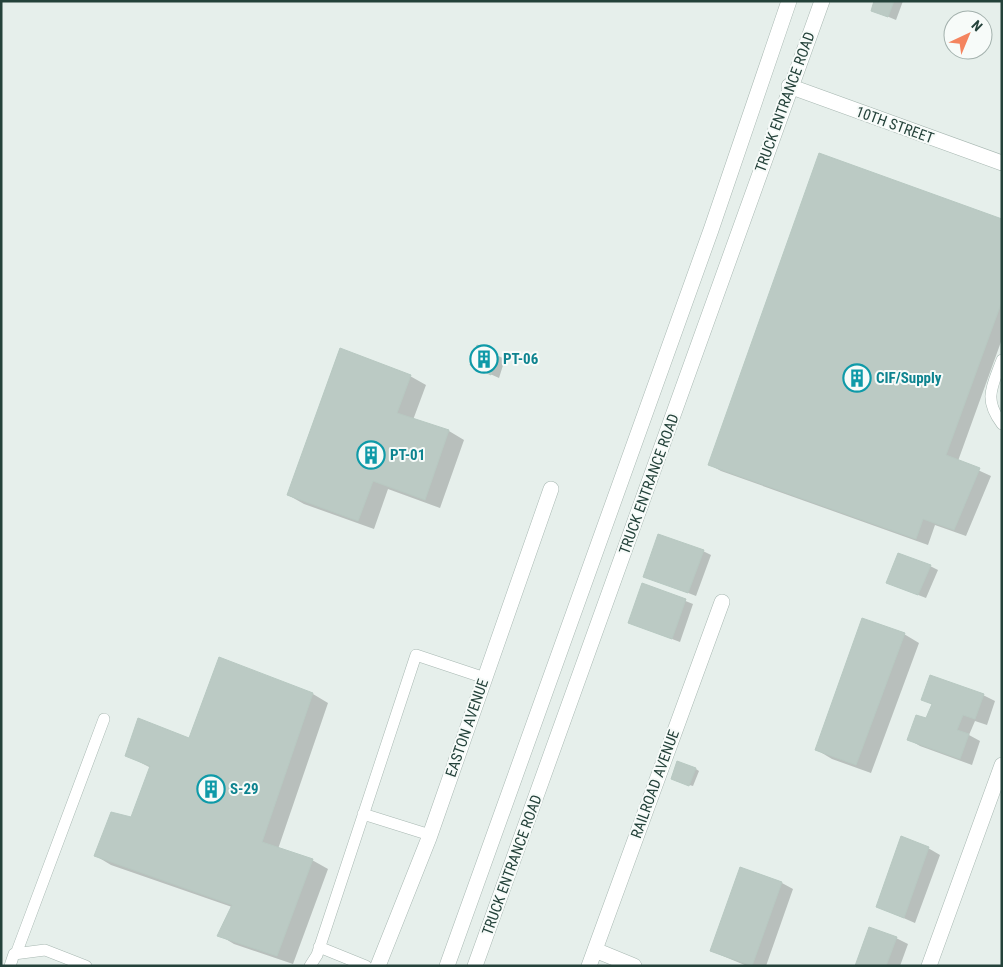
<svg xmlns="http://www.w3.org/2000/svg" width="1003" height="967" viewBox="0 0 1003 967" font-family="'Roboto Condensed',sans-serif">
	<rect width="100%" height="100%" fill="#e6efeb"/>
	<!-- shadow -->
	<path fill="#0003" d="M 876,1 L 903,1 L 896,20 L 872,10 Z
		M 1002,221 L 1002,339 L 958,461 L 991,476 L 966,536 L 935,525 L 928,545 L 721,471 L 710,465 Z
		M 478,347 L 505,359 L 499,378 L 479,369 Z
		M 340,349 L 410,376 L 426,385 L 413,420 L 449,431 L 464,440 L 440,508 L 388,489 L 374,529 L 304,504 L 288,495 Z
		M 703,551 L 711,555 L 696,596 L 645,576 Z
		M 930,566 L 938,570 L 926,598 L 895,586 Z
		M 643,584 L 693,604 L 680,642 L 630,623 Z
		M 904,634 L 919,643 L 871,773 L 832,759 L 817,750 Z
		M 219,659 L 313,694 L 328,703 L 278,849 L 312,860 L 328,869 L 293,964 L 234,944 L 219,935 L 232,907 L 111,865 L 96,856 L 132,819 L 151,768 L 126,755 L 190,740 Z
		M 983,695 L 995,701 L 987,725 L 975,721 L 969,735 L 980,741 L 972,765 L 920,746 L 908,739 L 927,720 L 933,705 L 923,699 Z
		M 696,769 L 699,771 L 693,786 L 676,781 Z
		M 928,848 L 940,855 L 915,923 L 878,907 Z
		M 741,869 L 782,883 L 793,889 L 766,966 L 747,966 L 711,951 Z
		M 896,938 L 908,944 L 900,966 L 857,966 Z"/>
	<!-- building -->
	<path fill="#bbcac4" stroke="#b8c9c2" d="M 874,1 L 894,1 L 888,17 L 871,11 Z
		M 819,153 L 1002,219 L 1002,301 L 946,455 L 980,468 L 954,530 L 923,519 L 916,539 L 708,465 Z
		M 477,345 L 498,354 L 491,375 L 470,365 Z
		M 340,348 L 411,375 L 397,413 L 449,430 L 425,500 L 373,481 L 358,521 L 287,495 Z
		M 658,534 L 704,550 L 688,593 L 643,577 Z
		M 898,553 L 931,565 L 918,595 L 886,583 Z
		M 642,583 L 686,599 L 672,639 L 628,623 Z
		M 862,618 L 905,633 L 856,765 L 815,750 Z
		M 219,657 L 313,693 L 262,842 L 313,859 L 277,956 L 217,936 L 232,905 L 94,856 L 111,812 L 131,817 L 150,766 L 125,756 L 138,718 L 189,738 Z
		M 930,675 L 984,694 L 975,719 L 963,715 L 957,730 L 969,734 L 960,759 L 907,740 L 916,715 L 926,718 L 932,704 L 921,700 Z
		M 677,761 L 696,768 L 689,786 L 671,779 Z
		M 901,836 L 929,847 L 904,918 L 876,907 Z
		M 740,867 L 782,882 L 752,966 L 710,951 Z
		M 869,927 L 897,937 L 886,966 L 855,966 Z"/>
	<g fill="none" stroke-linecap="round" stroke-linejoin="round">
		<!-- lane casing -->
		<g stroke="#a8b8b2" stroke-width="12">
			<path id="lane" d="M 1002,360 C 992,387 983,399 1002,424
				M 363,814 L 430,835
				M 319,947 L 366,966
				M 16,954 L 104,719
				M 10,966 L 14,954 L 45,950 L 86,966
				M 310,966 L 317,955 L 416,655 L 485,678"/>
		</g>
		<!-- street casing -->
		<g stroke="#a8b8b2" stroke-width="16">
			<path id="street" d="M 789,86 L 1002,163
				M 595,950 L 634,966
				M 378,966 L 429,838 L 551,489
				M 447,966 L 711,230 L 789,1
				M 475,966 L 822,1
				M 589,966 L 722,602
				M 929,966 L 1002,765"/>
		</g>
		<!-- lane -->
		<use href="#lane" stroke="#fff" stroke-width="11"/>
		<!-- street -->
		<use href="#street" stroke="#fff" stroke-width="15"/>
	</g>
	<!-- icons -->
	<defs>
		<g id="building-ring" transform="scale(1.4375)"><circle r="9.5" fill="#f7fbf9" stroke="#0f9aa8" stroke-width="1.5"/><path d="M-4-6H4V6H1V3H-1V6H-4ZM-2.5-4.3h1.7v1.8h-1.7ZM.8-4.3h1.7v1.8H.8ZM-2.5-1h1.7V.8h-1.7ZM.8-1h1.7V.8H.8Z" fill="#0f9aa8"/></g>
	</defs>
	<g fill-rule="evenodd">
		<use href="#building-ring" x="484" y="359"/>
		<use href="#building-ring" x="857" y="378"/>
		<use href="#building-ring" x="371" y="455"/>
		<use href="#building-ring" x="211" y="789"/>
	</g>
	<g text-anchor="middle" stroke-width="4" stroke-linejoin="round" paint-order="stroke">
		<!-- street labels -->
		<g font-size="15" fill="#24423a" stroke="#f7fbf9">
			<text transform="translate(785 102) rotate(-70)" y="5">TRUCK ENTRANCE ROAD</text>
			<text transform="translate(895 125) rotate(20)" y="5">10TH STREET</text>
			<text transform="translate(649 484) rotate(-70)" y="5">TRUCK ENTRANCE ROAD</text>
			<text transform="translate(467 728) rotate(-71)" y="5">EASTON AVENUE</text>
			<text transform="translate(655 784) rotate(-70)" y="5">RAILROAD AVENUE</text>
			<text transform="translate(512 865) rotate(-70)" y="5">TRUCK ENTRANCE ROAD</text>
		</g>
		<!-- culture labels -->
		<g font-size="15" font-weight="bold" fill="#0d838f" stroke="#f7fbf9" text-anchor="start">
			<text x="503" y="364">PT-06</text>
			<text x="876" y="383">CIF/Supply</text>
			<text x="390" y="460">PT-01</text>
			<text x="230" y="794">S-29</text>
		</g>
	</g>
	<!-- border -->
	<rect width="1003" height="967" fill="none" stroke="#24423a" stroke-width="5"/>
	<!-- north arrow -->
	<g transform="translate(968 35) rotate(44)"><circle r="24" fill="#f7fbf9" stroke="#a3b1ad"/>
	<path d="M0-4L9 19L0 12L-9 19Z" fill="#f4845f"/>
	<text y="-8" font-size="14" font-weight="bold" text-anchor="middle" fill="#24423a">N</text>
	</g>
</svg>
